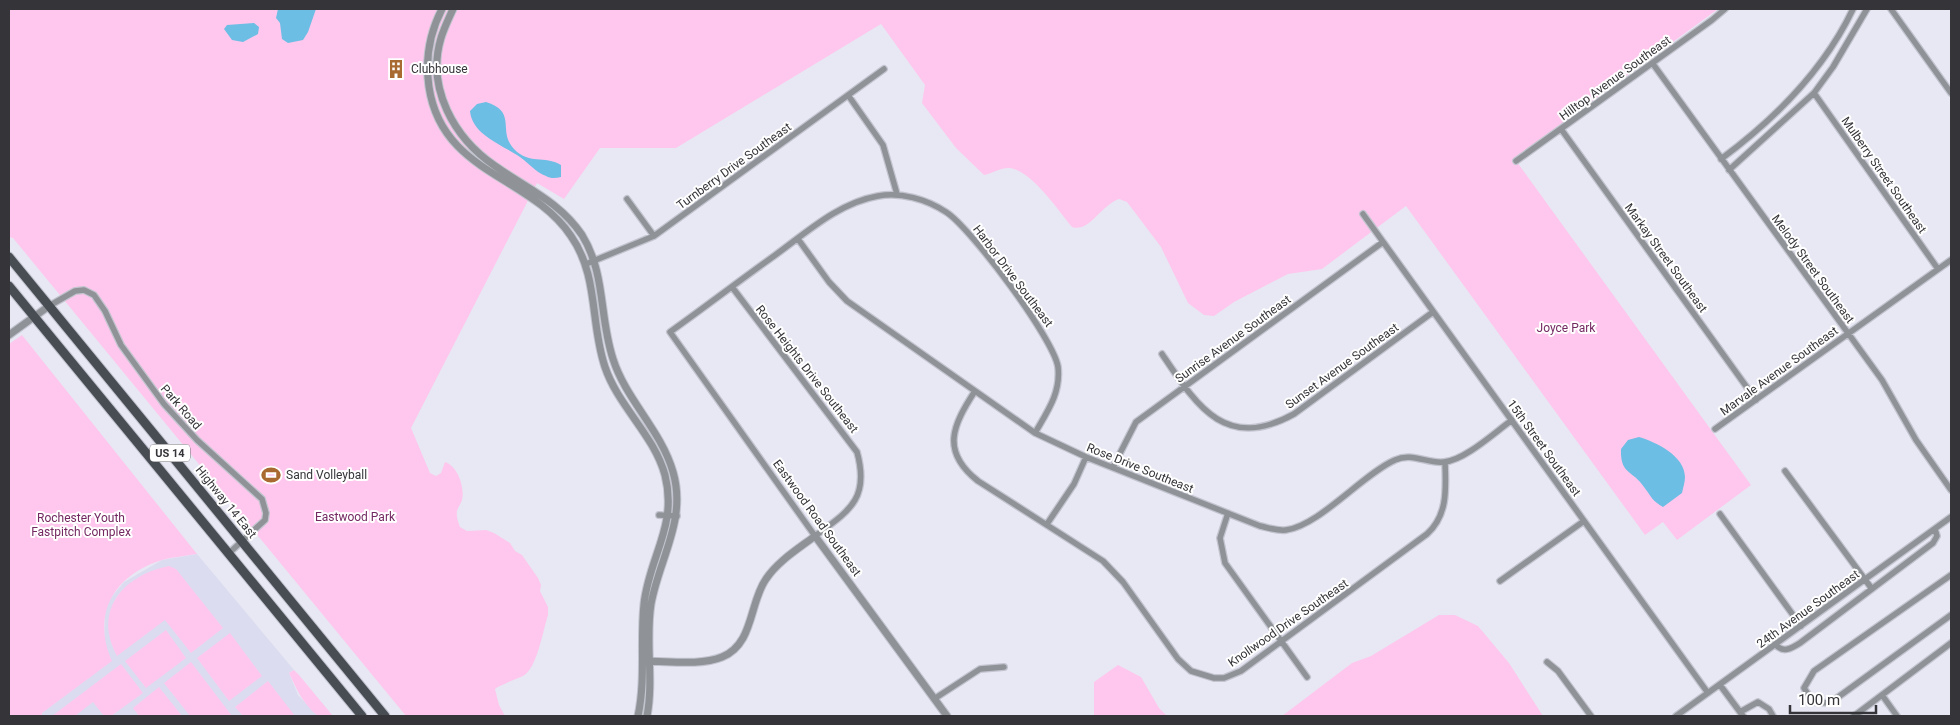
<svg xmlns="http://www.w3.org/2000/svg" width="1960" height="725" viewBox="0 0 1960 725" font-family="Roboto,sans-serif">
	<rect width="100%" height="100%" fill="#e7e8f4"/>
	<!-- built -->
	<path fill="#dcdcf0" d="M 197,554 L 294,670 L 289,673 L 298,695 L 318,716 L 42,716 L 42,713 L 104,644 L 105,612 L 108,601 L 124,582 L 162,560 Z"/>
	<!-- green -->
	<path fill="#ffc7ed" d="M 9,9 L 1718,9 L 1514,158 L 1751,485 L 1677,540 L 1663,522 L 1645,535 L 1406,206 L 1322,269 L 1288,274 L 1234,302 L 1214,316 L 1204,315 L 1188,303 L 1161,247 L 1127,202 L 1119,199 C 1100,206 1089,233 1072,227 C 1058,210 1032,171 1010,168 C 1002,167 993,173 984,175 L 956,148 L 922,103 L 925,85 L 881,24 L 676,148 L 600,148 L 564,199 L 537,183 L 411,428 L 430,473 L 436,476 L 441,473 L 445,462 C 458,466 465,488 462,500 C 461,504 458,507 457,511 C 456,516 458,522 460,527 L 467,531 L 486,530 L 494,533 L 510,543 L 515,551 L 522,555 L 538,578 L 541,585 L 540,591 L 548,607 L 548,615 C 543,630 537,669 523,676 C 516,679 498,686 495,689 L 499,705 L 505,716 L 406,716 L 13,238 L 9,237 Z
		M 22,335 L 197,554 C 185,556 173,557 162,560 C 114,575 91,614 112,661 L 42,713 L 42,716 L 9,716 L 9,344 Z
		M 169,566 L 176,569 L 223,628 L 191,653 L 165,620 L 117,656 C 92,610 124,575 169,566 Z
		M 1439,615 L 1455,615 L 1478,626 L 1509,663 L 1543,716 L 1282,716 L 1352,663 L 1371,656 Z
		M 166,630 L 186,658 L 146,688 L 125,661 Z
		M 230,633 L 262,676 L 229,701 L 197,658 Z
		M 191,662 L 232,716 L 190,716 L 164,683 Z
		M 121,664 L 143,693 L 111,716 L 104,716 L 93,702 L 75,716 L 52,716 Z
		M 1118,665 L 1141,677 L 1159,708 L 1167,716 L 1094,716 L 1094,682 Z
		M 294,670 L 299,675 L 333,716 L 318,716 C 303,704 297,690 289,673 Z
		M 268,681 L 295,716 L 243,716 L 235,707 Z
		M 159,687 L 182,716 L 139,716 L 133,708 Z"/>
	<!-- water -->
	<path fill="#6cbee4" d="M 278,9 L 316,9 L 308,32 L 303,40 L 288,43 L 282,39 L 280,23 L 276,18 Z
		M 254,23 L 259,27 L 258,34 L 243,42 L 232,40 L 224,29 L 227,25 Z
		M 486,102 C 518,112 497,131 514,149 C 529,165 544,155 561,165 L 561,177 C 556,178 551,179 546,176 C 535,172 527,161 517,155 C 500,144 472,134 470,111 L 477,104 Z
		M 1639,437 C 1656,442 1685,456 1685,477 C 1685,482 1683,488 1682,493 L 1663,507 C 1652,501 1651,496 1644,487 C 1633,470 1620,475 1621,449 L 1628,440 Z"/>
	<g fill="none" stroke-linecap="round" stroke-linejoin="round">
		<!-- minor casing -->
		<g stroke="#c3c4cf" stroke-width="8">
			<path id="minor" d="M 1891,9 L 1951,93
				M 1653,64 L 1882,380 L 1916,440 L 1951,490
				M 1814,93 L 1938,269
				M 848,95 L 883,145 L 897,194
				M 1561,129 L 1756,400
				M 1721,159 C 1775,119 1824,70 1853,9
				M 1516,161 L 1712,20 L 1725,9
				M 1729,170 L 1814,93 L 1833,67 L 1867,9
				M 627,199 L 654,236
				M 1363,214 L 1708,693
				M 798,239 L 829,282 L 847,301 L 1035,433 L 1086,457 L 1260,526 C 1269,528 1277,531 1286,530 C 1319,526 1363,474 1395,460 C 1412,452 1427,464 1444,462 C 1465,460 1494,433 1512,420
				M 586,264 L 654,236 L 884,69
				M 732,287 L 857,452 C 870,499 849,511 815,536 L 670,332 C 705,307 739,281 774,256 C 806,233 838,203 878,196 C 901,192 926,199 946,212 C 971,228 1054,339 1058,367 C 1061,393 1047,412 1035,433
				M 49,306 L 75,291 L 84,290 L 94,295 L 105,311 L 121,345 L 164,404 L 197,440 L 262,499 L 266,513 L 265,520 L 228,554
				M 1162,354 C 1197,406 1225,452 1294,414 L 1433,312
				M 975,391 C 953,425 940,451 978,481 L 1103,561 L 1123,582 L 1178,659 L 1191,671 L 1214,678 L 1224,678 L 1241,671 L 1427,534 C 1448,515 1446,489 1445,462
				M 1715,429 L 1951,260
				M 1113,467 L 1136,422 L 1383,242
				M 1785,471 L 1872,589
				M 1228,513 L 1220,538 L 1225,563 L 1307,677
				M 1720,514 L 1801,626
				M 659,515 L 677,516
				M 1047,524 L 1074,484 L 1086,457
				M 1951,575 L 1814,671 L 1804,688 L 1813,702 L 1830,703 L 1951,615
				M 1500,581 L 1584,521
				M 1775,644 C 1783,654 1792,648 1800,643 L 1933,543 L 1937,536 L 1935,529
				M 1547,662 L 1558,671 L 1591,716
				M 1720,685 L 1743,716
				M 1882,695 L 1897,716
				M 934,699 L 980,669 L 1004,667
				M 1740,712 L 1758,702 L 1769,709 L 1773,716
				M 1676,716 L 1951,517
				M 1854,716 L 1951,643"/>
		</g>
		<!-- tertiary casing -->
		<g stroke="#c3c4cf" stroke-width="9">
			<path id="tertiary" d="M 442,9 C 429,34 425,59 429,87 C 442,174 530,175 571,236 C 599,276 590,323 605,367 C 618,406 654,435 665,475 C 678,526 649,557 644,604 C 640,641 646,679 638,716
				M 453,9 C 449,18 444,28 441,38 C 426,88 454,138 495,166 C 526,188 560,202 582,235 C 606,274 599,317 613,359 C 626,400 661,430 673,472 C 687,520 659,559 651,604 C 645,641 654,679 647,716
				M 9,335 L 49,306
				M 645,661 C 669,661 700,666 722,657 C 754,644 749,603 766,579 C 778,561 798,549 815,536 L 947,716"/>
		</g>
		<!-- primary casing -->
		<g stroke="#c3c4cf" stroke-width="11">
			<path id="primary" d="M 9,257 L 385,716
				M 9,286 L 362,716"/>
		</g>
		<!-- minor -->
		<use href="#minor" stroke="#8f9397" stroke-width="5.5"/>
		<!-- tertiary -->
		<use href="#tertiary" stroke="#8f9397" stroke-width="7"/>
		<!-- primary -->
		<use href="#primary" stroke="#484d54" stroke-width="9"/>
	</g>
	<!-- icons -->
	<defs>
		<g id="building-bare" transform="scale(1.5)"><path d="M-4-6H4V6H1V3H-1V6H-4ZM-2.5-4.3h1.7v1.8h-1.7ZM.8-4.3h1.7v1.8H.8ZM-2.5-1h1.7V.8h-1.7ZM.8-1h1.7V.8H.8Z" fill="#a96a31" stroke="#fff" stroke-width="2.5" paint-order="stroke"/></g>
		<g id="stadium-bare" transform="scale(1.5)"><path d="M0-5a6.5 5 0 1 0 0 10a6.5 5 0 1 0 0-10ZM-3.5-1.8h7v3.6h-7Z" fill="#a96a31" stroke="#fff" stroke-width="2.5" paint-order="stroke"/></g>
	</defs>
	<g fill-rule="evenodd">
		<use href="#building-bare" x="396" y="69"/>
		<use href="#stadium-bare" x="271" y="475"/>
	</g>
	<g text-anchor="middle" stroke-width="4" stroke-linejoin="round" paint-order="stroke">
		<!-- shield labels -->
		<rect fill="#fff" stroke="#717174" stroke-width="1" x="150" y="444.5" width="40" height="17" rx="4"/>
		<g font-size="11" font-weight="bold" fill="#343439">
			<text x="170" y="457">US 14</text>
		</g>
		<!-- poi labels -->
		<g font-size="12" fill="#343439" stroke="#fff" text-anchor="start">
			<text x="411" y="73">Clubhouse</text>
			<text x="286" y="479">Sand Volleyball</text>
		</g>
		<!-- street labels -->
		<g font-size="12" fill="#343439" stroke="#fff">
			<text transform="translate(1615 78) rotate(-36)" y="4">Hilltop Avenue Southeast</text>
			<text transform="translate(734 166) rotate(-36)" y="4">Turnberry Drive Southeast</text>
			<text transform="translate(1884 175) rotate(55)" y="4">Mulberry Street Southeast</text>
			<text transform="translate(1666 258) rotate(54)" y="4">Markay Street Southeast</text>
			<text transform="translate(1813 269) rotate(54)" y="4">Melody Street Southeast</text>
			<text transform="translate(1013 276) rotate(53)" y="4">Harbor Drive Southeast</text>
			<text transform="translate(1233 339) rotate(-36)" y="4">Sunrise Avenue Southeast</text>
			<text transform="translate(1342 366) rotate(-36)" y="4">Sunset Avenue Southeast</text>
			<text transform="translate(807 369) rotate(52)" y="4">Rose Heights Drive Southeast</text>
			<text transform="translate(1779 371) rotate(-36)" y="4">Marvale Avenue Southeast</text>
			<text transform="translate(181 407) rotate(49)" y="4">Park Road</text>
			<text transform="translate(1544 448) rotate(54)" y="4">15th Street Southeast</text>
			<text transform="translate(1140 468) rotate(22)" y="4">Rose Drive Southeast</text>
			<text transform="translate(226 502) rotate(51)" y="4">Highway 14 East</text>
			<text transform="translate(817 518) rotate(54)" y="4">Eastwood Road Southeast</text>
			<text transform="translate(1808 609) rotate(-36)" y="4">24th Avenue Southeast</text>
			<text transform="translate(1288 623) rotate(-35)" y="4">Knollwood Drive Southeast</text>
		</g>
		<!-- park labels -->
		<g font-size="12" fill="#742861" stroke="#fff">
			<text x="1566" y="332">Joyce Park</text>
			<text x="355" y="521">Eastwood Park</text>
			<text x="81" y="522">Rochester Youth<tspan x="81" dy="14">Fastpitch Complex</tspan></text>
		</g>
	</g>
	<!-- border -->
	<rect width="1960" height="725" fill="none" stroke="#343439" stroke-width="20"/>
	<!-- scale -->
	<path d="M1790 705v8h86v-8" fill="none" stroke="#343439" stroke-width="2.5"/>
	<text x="1798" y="705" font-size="15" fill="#343439" stroke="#ffffff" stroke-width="4" paint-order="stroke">100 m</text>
</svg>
